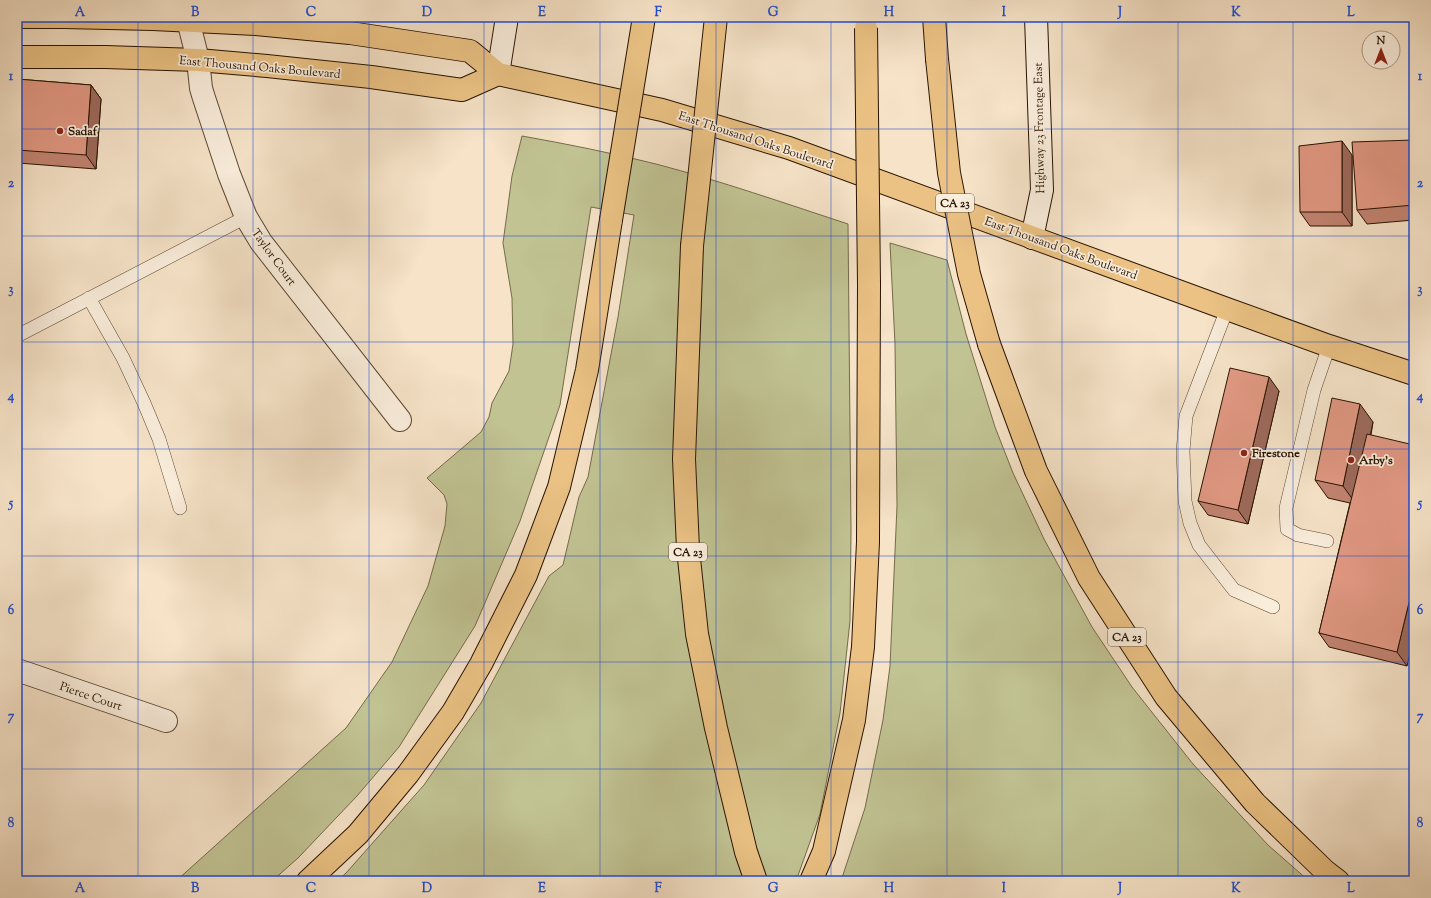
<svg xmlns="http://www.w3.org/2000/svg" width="1431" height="898" viewBox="0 0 1431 898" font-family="'Sorts Mill Goudy',serif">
	<rect width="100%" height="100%" fill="#f6e3c8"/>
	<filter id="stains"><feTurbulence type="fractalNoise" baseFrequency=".005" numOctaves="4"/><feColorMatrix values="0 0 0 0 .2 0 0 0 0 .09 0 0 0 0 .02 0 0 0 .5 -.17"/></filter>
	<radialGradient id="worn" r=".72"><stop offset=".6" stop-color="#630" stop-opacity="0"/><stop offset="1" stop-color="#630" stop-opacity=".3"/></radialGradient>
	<!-- green -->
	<path fill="#c1c393" stroke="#746b4a" d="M 522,136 C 567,144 612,153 656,164 C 721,181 784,203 848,224 L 851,532 L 850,621 L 840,713 L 820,814 L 796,881 L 337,881 L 346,873 L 424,785 L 481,703 L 549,576 L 563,565 L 579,497 L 588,477 L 618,317 L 634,215 L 591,207 L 560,405 L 520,521 L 475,626 L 399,747 L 357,796 L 298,858 L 272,881 L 176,881 L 346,728 L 392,662 L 428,586 L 445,526 L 447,504 L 444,495 L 427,478 L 481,432 L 489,417 L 492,403 L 509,371 L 513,344 L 512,298 L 503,243 L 512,176 Z
		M 890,243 L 947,260 L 966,334 L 995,427 L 1013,473 L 1044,539 L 1092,627 L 1132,687 L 1193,764 L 1268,845 L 1309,881 L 841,881 L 865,808 L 883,720 L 890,666 L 897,506 L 895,344 Z"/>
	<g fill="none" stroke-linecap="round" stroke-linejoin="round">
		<!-- service casing -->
		<g stroke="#5c4734" stroke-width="14">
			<path id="service" d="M 89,298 L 123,358 L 144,403 L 159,439 L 180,508
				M 1227,309 L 1186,416 L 1183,451 L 1185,501 L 1190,523 L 1199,545 L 1234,590 L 1273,607
				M 17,336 L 246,217
				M 1327,541 L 1298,535 L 1287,529 L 1286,508 L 1314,390 L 1329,346"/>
		</g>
		<!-- minor casing -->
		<g stroke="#5c4734" stroke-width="24">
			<path id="minor" d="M 188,20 L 198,60 L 201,88 L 203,95 L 229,174 L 246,217 L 261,242 L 400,420
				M 17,670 L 166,721"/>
		</g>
		<!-- secondary casing -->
		<g stroke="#281302" stroke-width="24">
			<path id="secondary" d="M 498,74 L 507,17
				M 1032,238 L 1042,190 L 1036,17"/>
		</g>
		<!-- primary casing -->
		<g stroke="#281302" stroke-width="24">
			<path id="primary" d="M 17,17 L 63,17
				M 64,17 L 153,19 L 256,24 L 350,33 L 470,51 L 498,74 L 662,110 L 789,148 L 1227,309 L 1329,346 L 1414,374
				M 17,57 L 105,57 L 198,60 L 267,66 L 371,77 L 462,90 L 498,74"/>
		</g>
		<!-- motorway casing -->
		<g stroke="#281302" stroke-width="24">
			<path id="motorway" d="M 934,17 L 937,59
				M 692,246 L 684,459 L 688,549 L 697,634 L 716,728 L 746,852 L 756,881
				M 989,344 L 1036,471 L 1089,578 L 1166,697 L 1255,803 L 1325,871 L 1338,881
				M 308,881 L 358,834 L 408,774 L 453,712 L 481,664 L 526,575 L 559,487 L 587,370 L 611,220
				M 811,881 L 824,851 L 854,720 L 863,647 L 868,542 L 869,284"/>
		</g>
		<!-- service -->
		<use href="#service" stroke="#f9eddb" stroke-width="13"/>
		<!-- minor -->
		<use href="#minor" stroke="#f9eddb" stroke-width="22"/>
		<!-- secondary -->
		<use href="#secondary" stroke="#f9eddb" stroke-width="22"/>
		<!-- primary -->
		<use href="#primary" stroke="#ebc284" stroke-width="22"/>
		<!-- motorway -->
		<use href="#motorway" stroke="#ebc284" stroke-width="22"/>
		<!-- motorway-bridge casing -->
		<g stroke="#281302" stroke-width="24" stroke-linecap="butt">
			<path id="motorway-bridge" d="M 866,28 L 869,284
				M 937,59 L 949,173 L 969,274 L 989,344
				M 611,220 L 644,17
				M 692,246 L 716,17"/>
		</g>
		<!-- motorway-bridge -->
		<use href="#motorway-bridge" stroke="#ebc284" stroke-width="22"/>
	</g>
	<!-- wall -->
	<path fill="#c28371" stroke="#281302" d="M 17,79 L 91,85 L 101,99 L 96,169 L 18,163 L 17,162 Z
		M 1414,140 L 1414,220 L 1367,224 L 1357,210 Z
		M 1352,155 L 1352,226 L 1310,226 L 1300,212 Z
		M 1279,391 L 1248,524 L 1208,515 L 1198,501 Z
		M 1373,422 L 1371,435 L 1407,666 L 1329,647 L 1319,633 L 1350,503 L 1328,498 L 1315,480 Z"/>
	<!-- shaded-wall -->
	<path fill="#9e6a5c" stroke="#281302" d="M 91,85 L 101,99 L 96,169 L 86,155 Z
		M 1342,141 L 1352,155 L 1352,226 L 1342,212 Z
		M 1269,377 L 1279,391 L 1248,524 L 1238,510 Z
		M 1360,404 L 1373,422 L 1356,504 L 1343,486 Z
		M 1414,582 L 1414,638 L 1407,666 L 1397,652 Z"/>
	<!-- building -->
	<path fill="#e19883" stroke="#281302" d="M 17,79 L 91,85 L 86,155 L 17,150 Z
		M 1414,140 L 1414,205 L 1357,210 L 1352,142 Z
		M 1342,141 L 1342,212 L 1300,212 L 1299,146 Z
		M 1230,368 L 1269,377 L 1238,510 L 1198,501 Z
		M 1332,398 L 1360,404 L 1343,486 L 1315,480 Z
		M 1367,434 L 1414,445 L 1414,582 L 1397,652 L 1319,633 Z"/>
	<!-- grid -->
	<path fill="none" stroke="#1d4ed8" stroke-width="1" stroke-opacity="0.55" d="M 138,17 L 138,881M 253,17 L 253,881M 369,17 L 369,881M 484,17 L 484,881M 600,17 L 600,881M 716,17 L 716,881M 831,17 L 831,881M 947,17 L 947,881M 1062,17 L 1062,881M 1178,17 L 1178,881M 1293,17 L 1293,881M 17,129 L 1414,129M 17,236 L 1414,236M 17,342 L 1414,342M 17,449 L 1414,449M 17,556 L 1414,556M 17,662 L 1414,662M 17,769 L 1414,769"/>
	<!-- markers -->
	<g fill="#8f2418" stroke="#f9eddb" stroke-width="1.5">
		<circle cx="60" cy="131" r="4"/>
		<circle cx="1244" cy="453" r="4"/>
		<circle cx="1351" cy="460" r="4"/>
	</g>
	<g text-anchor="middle" stroke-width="3.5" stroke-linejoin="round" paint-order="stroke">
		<!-- shield labels -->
		<g fill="#f9eddb" stroke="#675443" stroke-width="1">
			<rect x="936" y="194" width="38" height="18" rx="3"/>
			<rect x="669" y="543" width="38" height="18" rx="3"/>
			<rect x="1108" y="628" width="38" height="18" rx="3"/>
		</g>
		<g font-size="11" font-weight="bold" fill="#281302">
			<text x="955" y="207">CA 23</text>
			<text x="688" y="556">CA 23</text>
			<text x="1127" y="641">CA 23</text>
		</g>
		<!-- street labels -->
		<g font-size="12" fill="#281302" stroke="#f9eddb">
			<text transform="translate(260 67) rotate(5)" y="4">East Thousand Oaks Boulevard</text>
			<text transform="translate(1039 128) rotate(-91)" y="4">Highway 23 Frontage East</text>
			<text transform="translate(756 140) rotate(18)" y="4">East Thousand Oaks Boulevard</text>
			<text transform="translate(1061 248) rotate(20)" y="4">East Thousand Oaks Boulevard</text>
			<text transform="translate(274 257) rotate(54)" y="4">Taylor Court</text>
			<text transform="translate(91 696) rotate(19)" y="4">Pierce Court</text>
		</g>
		<!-- poi labels -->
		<g font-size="12" font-weight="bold" fill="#281302" stroke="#f9eddb" text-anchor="start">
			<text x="68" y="135">Sadaf</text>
			<text x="1252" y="457">Firestone</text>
			<text x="1359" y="464">Arby's</text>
		</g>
	</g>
	<!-- margin -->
	<rect width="1431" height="898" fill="none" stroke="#f6e3c8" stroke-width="44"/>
	<!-- north arrow -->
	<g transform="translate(1381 50)"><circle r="19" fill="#f9eddb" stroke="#a59684"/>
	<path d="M0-3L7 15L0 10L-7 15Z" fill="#8f2418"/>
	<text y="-6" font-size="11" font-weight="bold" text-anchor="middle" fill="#281302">N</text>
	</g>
	<rect x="22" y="22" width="1387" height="854" fill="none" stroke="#1d4ed8" stroke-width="1.5"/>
	<g font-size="13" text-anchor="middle" font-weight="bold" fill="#1d4ed8">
		<text x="80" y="16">A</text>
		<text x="195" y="16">B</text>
		<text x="311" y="16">C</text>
		<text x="427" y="16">D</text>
		<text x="542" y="16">E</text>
		<text x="658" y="16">F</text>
		<text x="773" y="16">G</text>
		<text x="889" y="16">H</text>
		<text x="1004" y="16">I</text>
		<text x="1120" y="16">J</text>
		<text x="1236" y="16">K</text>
		<text x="1351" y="16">L</text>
		<text x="11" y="80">1</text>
		<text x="1420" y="80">1</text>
		<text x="11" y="187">2</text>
		<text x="1420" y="187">2</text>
		<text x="11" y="293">3</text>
		<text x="1420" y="293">3</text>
		<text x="11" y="400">4</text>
		<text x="1420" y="400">4</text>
		<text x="11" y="507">5</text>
		<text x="1420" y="507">5</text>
		<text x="11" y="614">6</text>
		<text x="1420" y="614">6</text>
		<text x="11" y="720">7</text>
		<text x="1420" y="720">7</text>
		<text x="11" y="827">8</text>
		<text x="1420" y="827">8</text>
		<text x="80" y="892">A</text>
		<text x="195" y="892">B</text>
		<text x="311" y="892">C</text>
		<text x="427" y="892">D</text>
		<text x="542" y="892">E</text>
		<text x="658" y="892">F</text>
		<text x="773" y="892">G</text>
		<text x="889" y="892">H</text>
		<text x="1004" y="892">I</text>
		<text x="1120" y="892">J</text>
		<text x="1236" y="892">K</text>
		<text x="1351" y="892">L</text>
	</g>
	<rect width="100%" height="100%" filter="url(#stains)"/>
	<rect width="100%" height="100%" fill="url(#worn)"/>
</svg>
